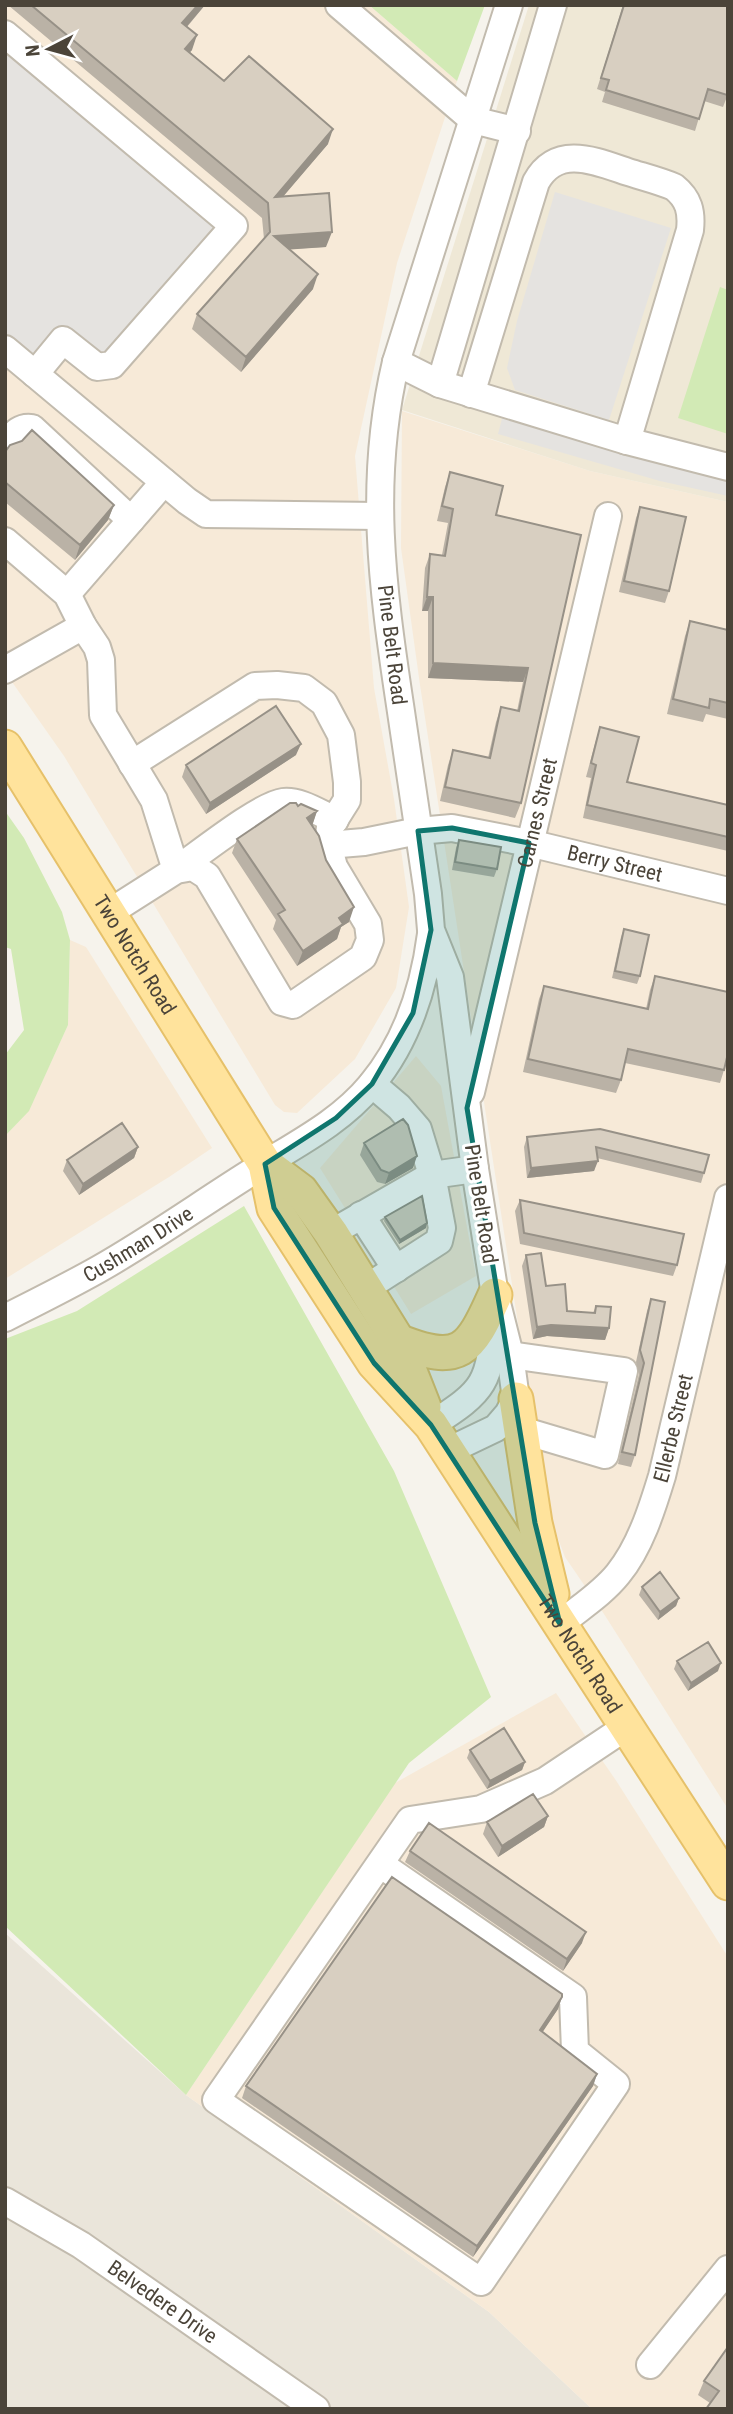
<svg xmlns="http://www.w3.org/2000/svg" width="733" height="2414" viewBox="0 0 733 2414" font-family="'Roboto Condensed',sans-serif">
	<rect width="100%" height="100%" fill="#f6f3ec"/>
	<!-- residential -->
	<path fill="#eae5da" d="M 5,1933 L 186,2095 L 489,2312 L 592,2409 L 5,2409 Z"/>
	<!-- commercial -->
	<path fill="#f7ead8" d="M 5,5 L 369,5 L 457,81 L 397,263 L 355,456 L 374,688 L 394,799 L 409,907 L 396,988 L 355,1059 L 297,1113 L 284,1112 L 275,1105 L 64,756 L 5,672 Z
		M 402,411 L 590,471 L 728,502 L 728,1809 L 604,1614 L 565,1557 L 552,1523 L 538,1454 L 420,685 L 401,548 Z
		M 70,940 L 86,947 L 212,1148 L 169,1177 L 5,1279 L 5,1136 L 29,1110 L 68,1025 Z
		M 416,1056 L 441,1086 L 476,1276 L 411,1314 L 320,1168 Z
		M 556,1693 L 617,1782 L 728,1957 L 728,2409 L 592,2409 L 489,2312 L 186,2095 L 395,1783 Z"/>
	<!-- education -->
	<path fill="#efe8d6" d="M 529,5 L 728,5 L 728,502 L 590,471 L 402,410 Z"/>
	<!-- green -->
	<path fill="#d2eab5" d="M 369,5 L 485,5 L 457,81 Z
		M 720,287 L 728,290 L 728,434 L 678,418 Z
		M 5,811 L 24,838 L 62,912 L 70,940 L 68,1025 L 29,1111 L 5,1136 L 5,1055 L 24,1030 L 11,949 L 5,947 Z
		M 244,1206 L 394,1471 L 491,1697 L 409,1763 L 186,2095 L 5,1926 L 5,1339 L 77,1311 Z"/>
	<!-- parking -->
	<path fill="#e5e3e0" d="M 5,34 L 234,226 L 112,365 L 63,340 L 35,374 L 5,349 Z
		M 555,192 L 671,228 L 609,420 L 515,390 L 507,368 L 517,321 Z
		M 503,415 L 728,478 L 728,496 L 660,481 L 498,434 Z"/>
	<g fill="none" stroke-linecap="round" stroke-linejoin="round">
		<!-- minor casing -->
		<g stroke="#c2bbae" stroke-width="30">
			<g id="minor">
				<path d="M 339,5 L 473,120 L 517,131"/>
				<path d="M 5,34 L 234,226 L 112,365 L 97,367 L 63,340 L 35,374"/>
				<path d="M 5,349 L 187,501 L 206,514 L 379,516"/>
				<path d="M 396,362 L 440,384 L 627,441 L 728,467"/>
				<path d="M 440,384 L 553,5"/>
				<path d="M 471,394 L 536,182 C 557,144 595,161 628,172 C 644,177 660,181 674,187 C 689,199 692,212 690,230 L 627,441"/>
				<path d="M 5,445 C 13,436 18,426 32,428 L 131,520"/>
				<path d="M 5,541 L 67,594 L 83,626 L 97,647 L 101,660 L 103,715 L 154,800 L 176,870 C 198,855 260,805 283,802 C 300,800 319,813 335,820"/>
				<path d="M 67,594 L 164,482"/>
				<path d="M 5,670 L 83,626"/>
				<path id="s1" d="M 328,845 L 364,842 L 418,831 L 452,828 L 529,843 L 728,891"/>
				<path d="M 110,912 L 176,870 L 193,867 L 207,876 L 282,1002 L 293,1005 L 363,957 L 370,940 L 368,924 L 334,867 L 328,845 L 330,827 L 347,800 L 347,782 L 341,735 L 324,703 L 304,688 L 277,685 L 255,686 L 132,764"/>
				<path d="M 372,1084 L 399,1107 L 418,1129 L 432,1175 L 475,1169"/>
				<path id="s2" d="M 471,1092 L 608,516"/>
				<path d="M 361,1215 L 396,1269"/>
				<path d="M 331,1233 L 432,1175 L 442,1228 L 439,1241 L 366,1288"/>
				<path id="s3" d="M 5,1318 C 37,1302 69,1286 99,1269 C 150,1240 198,1206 247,1175 C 290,1147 338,1125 371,1085 C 407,1042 424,988 431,934"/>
				<path d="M 510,1355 L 624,1371 L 605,1455 L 521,1430"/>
				<path d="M 431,1425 C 486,1390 490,1383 494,1318"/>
				<path d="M 448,1451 L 496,1428 L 508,1414 L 516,1399 L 510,1355 L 495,1295 L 475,1169 L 450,977 L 431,930 L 428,894 C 419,831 409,768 400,705 C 382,586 368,480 396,362 L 509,5"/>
				<path id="s4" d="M 560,1624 C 579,1608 602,1594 618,1574 C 640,1547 652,1509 662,1476 L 728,1198"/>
				<path d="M 380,1864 L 573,1997 L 575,2051 L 616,2084 L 481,2282 L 216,2100 L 410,1820 L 481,1809 L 545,1781 L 626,1727"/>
				<path id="s5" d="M 5,2201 L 81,2245 L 316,2409"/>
				<path d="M 650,2365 L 728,2269"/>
			</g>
		</g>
		<!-- major casing -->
		<g stroke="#e6c16a" stroke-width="37">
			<g id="major">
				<path id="s6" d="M 5,747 L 265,1164 L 274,1208 L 374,1363 L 431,1425 L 728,1883"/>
				<path d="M 265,1164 L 301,1191 L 331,1233 L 398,1341 L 424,1407"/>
				<path d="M 398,1341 C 460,1366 470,1351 495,1295"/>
				<path d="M 516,1399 L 535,1523 L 552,1594"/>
			</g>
		</g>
		<!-- minor -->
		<use href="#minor" stroke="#fff" stroke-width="26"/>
		<!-- major -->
		<use href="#major" stroke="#ffe39c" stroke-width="33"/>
	</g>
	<!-- wall -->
	<path fill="#bab2a6" d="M 8,5 L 205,5 L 187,27 L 192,50 L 190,52 L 224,81 L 328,144 L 283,196 L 326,247 L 290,249 L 313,289 L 241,372 L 192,329 L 197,314 L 264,239 L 262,218 Z
		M 623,5 L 728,5 L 728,94 L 723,107 L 704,101 L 695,131 L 602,102 L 605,92 L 597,89 Z
		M 22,441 L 114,505 L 108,520 L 75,560 L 5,502 L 5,452 Z
		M 450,472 L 496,515 L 581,535 L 521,803 L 515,818 L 440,801 L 448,765 L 453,750 L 488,758 L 496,722 L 501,707 L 517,711 L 523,682 L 428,678 L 428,611 L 422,611 L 425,568 L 430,554 L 442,555 L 448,523 L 437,521 L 445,487 Z
		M 640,507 L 669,591 L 665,603 L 619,592 L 636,518 Z
		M 690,621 L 728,630 L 728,719 L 706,714 L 703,722 L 667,714 L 685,636 Z
		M 600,727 L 627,782 L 728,805 L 728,851 L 583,818 L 591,778 L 586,777 L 596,740 Z
		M 296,755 L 206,814 L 182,777 L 186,765 Z
		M 298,806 L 317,811 L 312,826 L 326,860 L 349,922 L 341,927 L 337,939 L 297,966 L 273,929 L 276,920 L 232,853 L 237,839 Z
		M 459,840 L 497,869 L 494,877 L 452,870 L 456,848 Z
		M 624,929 L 640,976 L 637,984 L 612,978 L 621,937 Z
		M 655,976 L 724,1070 L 720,1083 L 625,1063 L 621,1080 L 616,1093 L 523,1072 L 539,999 L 544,986 L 646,1009 L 650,990 Z
		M 600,1129 L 704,1173 L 701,1183 L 597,1158 L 594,1171 L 527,1178 L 524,1147 L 527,1137 Z
		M 364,1143 L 413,1168 L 385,1184 L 377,1182 L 360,1155 Z
		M 138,1147 L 134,1158 L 79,1195 L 63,1171 L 67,1160 Z
		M 520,1200 L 677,1265 L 673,1276 L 520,1244 L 515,1211 Z
		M 385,1217 L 426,1228 L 399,1244 L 384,1221 Z
		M 526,1255 L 546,1286 L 567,1311 L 593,1313 L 596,1306 L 609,1328 L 605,1340 L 547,1336 L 533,1339 L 522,1266 Z
		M 651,1299 L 635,1455 L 631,1467 L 618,1464 L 639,1374 L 636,1362 L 647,1311 Z
		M 642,1587 L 679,1598 L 676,1606 L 658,1620 L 639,1595 Z
		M 677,1661 L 718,1671 L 688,1691 L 674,1669 Z
		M 470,1750 L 525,1762 L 522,1770 L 487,1789 L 467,1758 Z
		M 548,1816 L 544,1827 L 498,1857 L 483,1834 L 487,1822 Z
		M 410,1851 L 582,1943 L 563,1971 L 405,1862 Z
		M 562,1997 L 558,2009 L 542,2032 L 597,2074 L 593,2086 L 473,2257 L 242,2098 L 246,2086 Z
		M 728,2347 L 728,2409 L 710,2403 L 698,2395 L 704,2381 Z"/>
	<!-- shaded-wall -->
	<path fill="#979187" d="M 198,5 L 205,5 L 177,38 L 182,23 Z
		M 197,35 L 192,50 L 180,63 L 185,49 Z
		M 333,129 L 328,144 L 270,212 L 275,197 Z
		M 332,232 L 326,247 L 269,251 L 274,236 Z
		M 318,274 L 313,289 L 241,372 L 246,357 Z
		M 114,505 L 108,520 L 75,560 L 80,545 Z
		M 427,597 L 433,597 L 428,611 L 422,611 Z
		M 433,663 L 528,668 L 523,682 L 428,678 Z
		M 301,744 L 296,755 L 206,814 L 210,803 Z
		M 317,811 L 312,826 L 307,818 Z
		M 354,907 L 349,922 L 341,927 L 337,939 L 297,966 L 303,951 L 339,918 Z
		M 138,1147 L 134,1158 L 79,1195 L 83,1184 Z
		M 417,1156 L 413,1168 L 385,1184 L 389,1173 Z
		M 598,1161 L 594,1171 L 527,1178 L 531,1168 Z
		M 427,1223 L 426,1228 L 399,1244 L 400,1240 Z
		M 551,1325 L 609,1328 L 605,1340 L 547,1336 L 533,1339 L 537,1327 Z
		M 679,1598 L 676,1606 L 658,1620 L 660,1612 Z
		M 721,1663 L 718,1671 L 688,1691 L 691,1683 Z
		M 525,1762 L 522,1770 L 487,1789 L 490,1781 Z
		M 548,1816 L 544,1827 L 498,1857 L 502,1846 Z
		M 586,1932 L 582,1943 L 563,1971 L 567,1959 Z
		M 562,1997 L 558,2009 L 536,2042 L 540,2030 Z
		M 597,2074 L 593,2086 L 473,2257 L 477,2246 Z"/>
	<!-- building -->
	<path fill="#d8cfc1" stroke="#979187" stroke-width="2" d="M 31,5 L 198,5 L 182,23 L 197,35 L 185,49 L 224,81 L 249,56 L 333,129 L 275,197 L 329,193 L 332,232 L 274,236 L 318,274 L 246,357 L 197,314 L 270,232 L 268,203 Z
		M 624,5 L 728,5 L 727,95 L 708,89 L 699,119 L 606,90 L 609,80 L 601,78 Z
		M 32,430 L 114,505 L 80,545 L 5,482 L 5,452 L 10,445 L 22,441 Z
		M 450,472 L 503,486 L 496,515 L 581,535 L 521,803 L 445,787 L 453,750 L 490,758 L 501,707 L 519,711 L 528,668 L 433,663 L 433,597 L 427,597 L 430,554 L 445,556 L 453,509 L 442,506 Z
		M 640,507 L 686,517 L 669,591 L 624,581 Z
		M 690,621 L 728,630 L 728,703 L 710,699 L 709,708 L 673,699 Z
		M 276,706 L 301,744 L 210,803 L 186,765 Z
		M 600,727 L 639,737 L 627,782 L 728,805 L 728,837 L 587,805 L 596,765 L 591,763 Z
		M 290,803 L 296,803 L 298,806 L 301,804 L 317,811 L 307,818 L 319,836 L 326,860 L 354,907 L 339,918 L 343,924 L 303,951 L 278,914 L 285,910 L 237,839 Z
		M 459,840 L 501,847 L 497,869 L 455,862 Z
		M 624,929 L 649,935 L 640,976 L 615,971 Z
		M 655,976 L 728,992 L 728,1053 L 724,1070 L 628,1049 L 621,1080 L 528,1059 L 544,986 L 648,1009 Z
		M 403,1119 L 408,1125 L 417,1156 L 389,1173 L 381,1170 L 364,1143 Z
		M 122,1123 L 138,1147 L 83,1184 L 67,1160 Z
		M 600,1129 L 709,1155 L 704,1173 L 596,1147 L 598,1161 L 531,1168 L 527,1137 Z
		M 422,1196 L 427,1223 L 400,1240 L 385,1217 Z
		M 520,1200 L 684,1234 L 677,1265 L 524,1233 Z
		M 541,1253 L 546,1286 L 565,1284 L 567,1311 L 595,1313 L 596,1306 L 611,1307 L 609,1328 L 551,1325 L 537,1327 L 526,1255 Z
		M 651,1299 L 665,1302 L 635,1455 L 622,1452 L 644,1363 L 640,1350 Z
		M 660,1572 L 679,1598 L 660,1612 L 642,1587 Z
		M 708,1642 L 721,1663 L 691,1683 L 677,1661 Z
		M 504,1728 L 525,1762 L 490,1781 L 470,1750 Z
		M 533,1794 L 548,1816 L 502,1846 L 487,1822 Z
		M 429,1823 L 586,1932 L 567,1959 L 410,1851 Z
		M 392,1877 L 562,1994 L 562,1997 L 540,2030 L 597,2074 L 477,2246 L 246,2086 Z
		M 728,2347 L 728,2409 L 706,2409 L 719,2391 L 704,2381 Z"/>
	<!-- marked area -->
	<path fill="#0f766e" fill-opacity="0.2" stroke="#0f766e" stroke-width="5" stroke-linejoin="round" d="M 452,828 L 529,843 L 467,1108 L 535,1523 L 560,1624 L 431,1425 L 374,1363 L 274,1208 L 265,1164 L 336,1118 L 372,1084 L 413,1013 L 431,930 L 418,831 Z"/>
	<g text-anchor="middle" stroke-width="6" stroke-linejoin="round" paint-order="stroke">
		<!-- street labels -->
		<g font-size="21" fill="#4b4439" stroke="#fff">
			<text transform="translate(392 645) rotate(83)" y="7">Pine Belt Road</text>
			<text dy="7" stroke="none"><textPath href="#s2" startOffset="287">Carnes Street</textPath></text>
			<text dy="7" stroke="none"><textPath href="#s1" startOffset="292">Berry Street</textPath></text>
			<text dy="7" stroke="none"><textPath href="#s6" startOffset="245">Two Notch Road</textPath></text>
			<text transform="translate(481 1204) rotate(81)" y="7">Pine Belt Road</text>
			<text dy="7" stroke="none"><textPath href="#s3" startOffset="152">Cushman Drive</textPath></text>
			<text dy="7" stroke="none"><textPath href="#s4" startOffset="234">Ellerbe Street</textPath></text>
			<text dy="7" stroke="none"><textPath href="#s6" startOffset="1078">Two Notch Road</textPath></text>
			<text dy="7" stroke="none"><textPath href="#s5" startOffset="187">Belvedere Drive</textPath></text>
		</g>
	</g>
	<!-- border -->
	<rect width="733" height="2414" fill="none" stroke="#4b4439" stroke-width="14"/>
	<!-- north arrow -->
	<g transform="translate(49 49) rotate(264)" stroke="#ffffff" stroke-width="5" paint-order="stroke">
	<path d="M0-5L12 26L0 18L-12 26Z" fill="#4b4439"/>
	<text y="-10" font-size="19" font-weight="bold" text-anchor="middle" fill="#4b4439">N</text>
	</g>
</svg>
